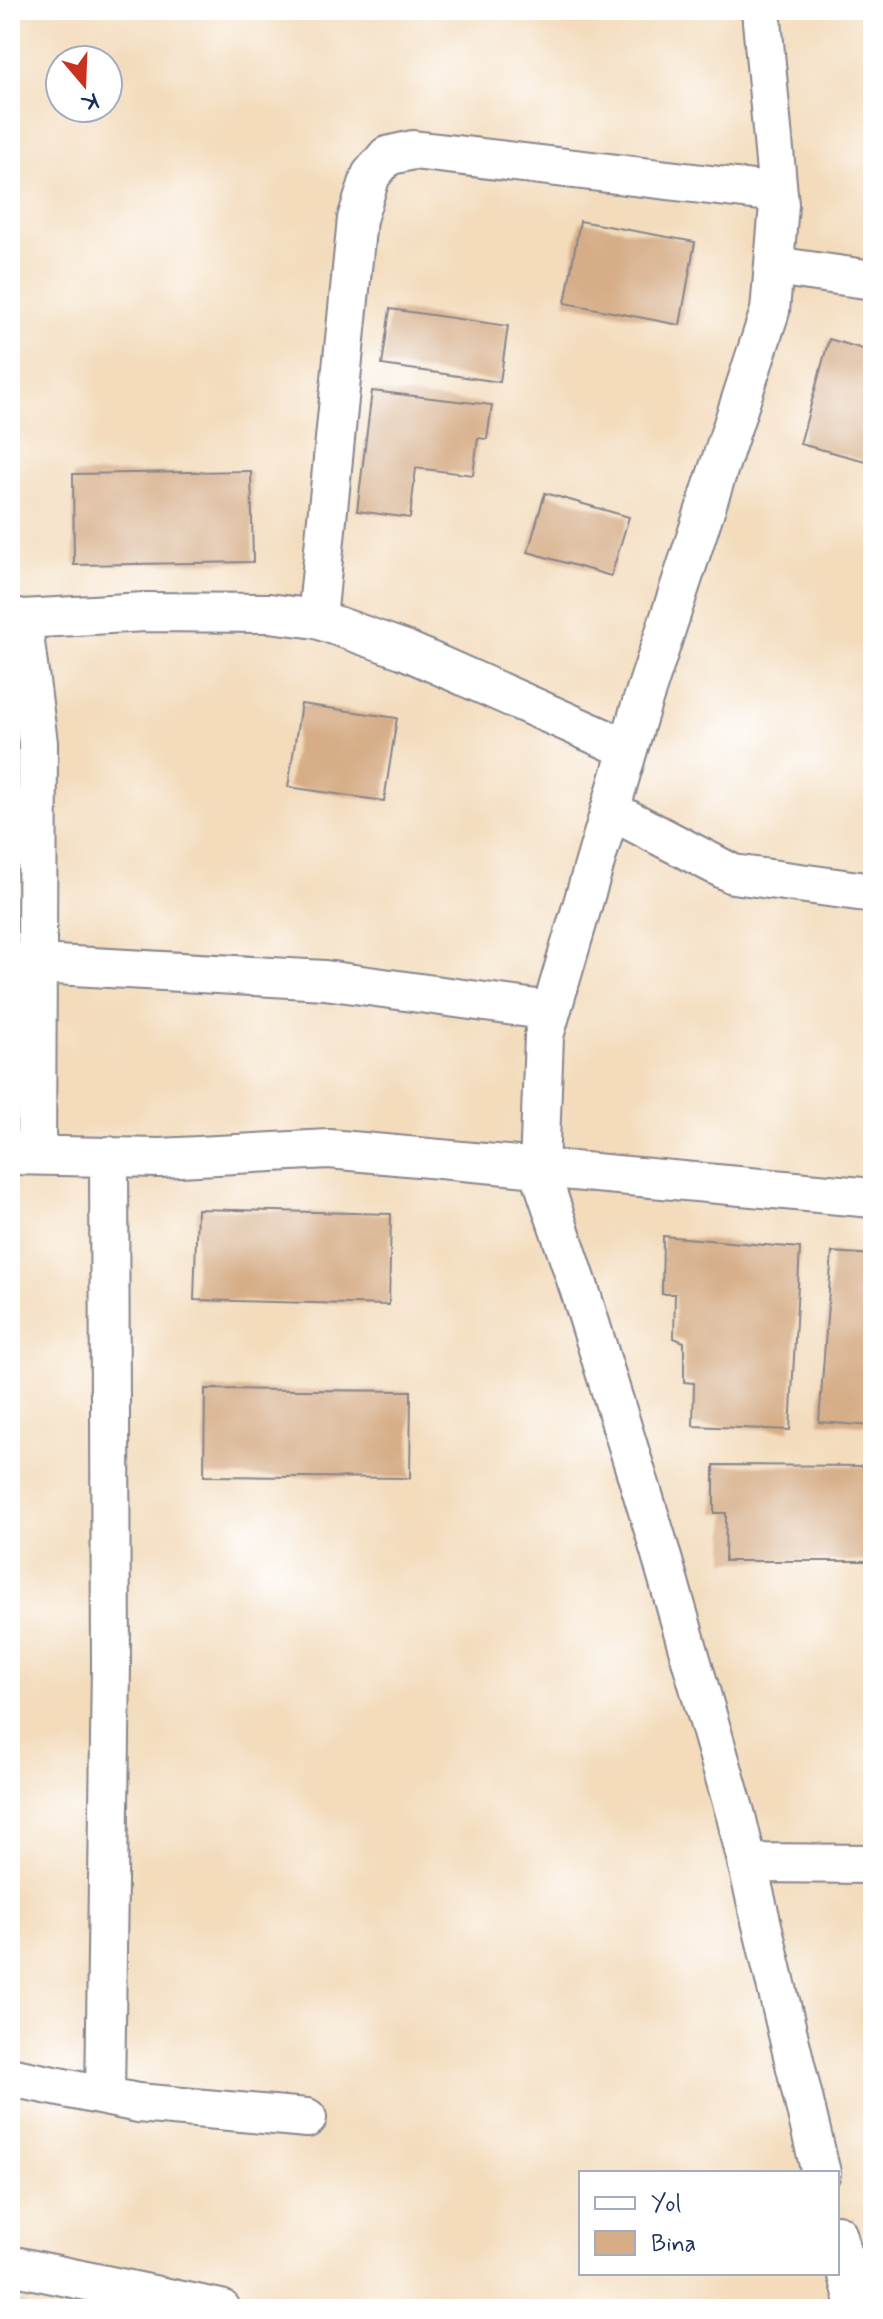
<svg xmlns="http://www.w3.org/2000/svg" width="883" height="2319" viewBox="0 0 883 2319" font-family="Mynerve,sans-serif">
	<rect width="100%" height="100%" fill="#fff"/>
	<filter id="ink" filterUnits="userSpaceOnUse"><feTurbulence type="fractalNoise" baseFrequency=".0125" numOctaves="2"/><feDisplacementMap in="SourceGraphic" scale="16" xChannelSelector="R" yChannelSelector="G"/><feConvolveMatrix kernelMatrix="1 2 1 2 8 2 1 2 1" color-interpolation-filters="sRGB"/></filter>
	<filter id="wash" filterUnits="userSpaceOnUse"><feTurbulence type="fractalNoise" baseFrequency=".006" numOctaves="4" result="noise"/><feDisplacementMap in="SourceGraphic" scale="32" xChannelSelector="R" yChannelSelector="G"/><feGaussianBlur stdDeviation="1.8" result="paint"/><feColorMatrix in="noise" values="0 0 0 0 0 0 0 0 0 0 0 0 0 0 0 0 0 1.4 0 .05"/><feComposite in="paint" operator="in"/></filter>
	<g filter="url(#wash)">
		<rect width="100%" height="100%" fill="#f3dbbb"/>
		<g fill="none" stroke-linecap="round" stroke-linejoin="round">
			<!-- stream -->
			<path stroke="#52becb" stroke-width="11" d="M 10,2307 L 21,2309"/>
		</g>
		<g id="blocks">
			<!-- building -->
			<path fill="#d6ad87" d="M 580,221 L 695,242 L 680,325 L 565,303 Z
				M 390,309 L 508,326 L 500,382 L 382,365 Z
				M 829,339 L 873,352 L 873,463 L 800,444 Z
				M 372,391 L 492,405 L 487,439 L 478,438 L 473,475 L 416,468 L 410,518 L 357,511 Z
				M 251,471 L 253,562 L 74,565 L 73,474 Z
				M 545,493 L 629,517 L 611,576 L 528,552 Z
				M 301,704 L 397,718 L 384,801 L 288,787 Z
				M 197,1209 L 391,1214 L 389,1305 L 194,1300 Z
				M 663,1236 L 800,1248 L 790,1430 L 693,1426 L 694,1383 L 684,1382 L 684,1342 L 674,1338 L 675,1294 L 662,1294 Z
				M 832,1252 L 873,1255 L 873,1426 L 819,1422 Z
				M 205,1389 L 411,1391 L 410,1478 L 204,1476 Z
				M 714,1465 L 873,1466 L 873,1561 L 725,1561 L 726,1513 L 714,1513 Z"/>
		</g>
	</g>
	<g filter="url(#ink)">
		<use href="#blocks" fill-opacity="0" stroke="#87858c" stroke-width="2"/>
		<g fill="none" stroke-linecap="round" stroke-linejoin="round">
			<!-- minor casing -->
			<g stroke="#87858c" stroke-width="42">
				<path id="minor" d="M 761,10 L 779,205 L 770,311 L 639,712 L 544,1036 L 539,1169 L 582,1297 L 656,1537 L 736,1816 L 821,2173
					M 774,266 L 873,280
					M 10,616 L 22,619 L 145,612 L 269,613 L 317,619 L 405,650 L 628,749
					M 22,619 L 38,743 L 36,1155
					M 317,619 L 357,219 L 371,175 L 387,156 L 413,150 L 778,193
					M 610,810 L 733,874 L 873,893
					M 38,964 L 325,980 L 551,1011
					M 10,1155 L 160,1158 L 329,1149 L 873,1198
					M 747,1863 L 873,1864
					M 10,2077 L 138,2103 L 307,2118
					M 105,2096 L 111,1665 L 109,1156
					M 837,2234 L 857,2309
					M 10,2265 L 221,2309"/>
			</g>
			<!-- minor -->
			<use href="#minor" stroke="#fff" stroke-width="38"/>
		</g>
	</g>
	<!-- margin -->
	<rect width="883" height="2319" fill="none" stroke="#fff" stroke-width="40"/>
	<!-- legend -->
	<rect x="579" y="2171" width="260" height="104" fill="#ffffff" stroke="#a4acbf" stroke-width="2"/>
	<rect x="595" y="2197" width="40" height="12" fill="#ffffff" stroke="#a4acbf" stroke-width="2"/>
	<text x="651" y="2211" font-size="24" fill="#1b2f5e">Yol</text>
	<rect x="595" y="2231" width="40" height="24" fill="#d6ad87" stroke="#a4acbf" stroke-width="2"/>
	<text x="651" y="2251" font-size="24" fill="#1b2f5e">Bina</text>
	<!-- north arrow -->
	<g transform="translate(84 84) rotate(161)"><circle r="38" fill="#ffffff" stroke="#a4acbf" stroke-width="2"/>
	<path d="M0-6L14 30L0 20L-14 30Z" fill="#c8321e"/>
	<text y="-12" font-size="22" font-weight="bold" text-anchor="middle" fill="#1b2f5e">K</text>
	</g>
</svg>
